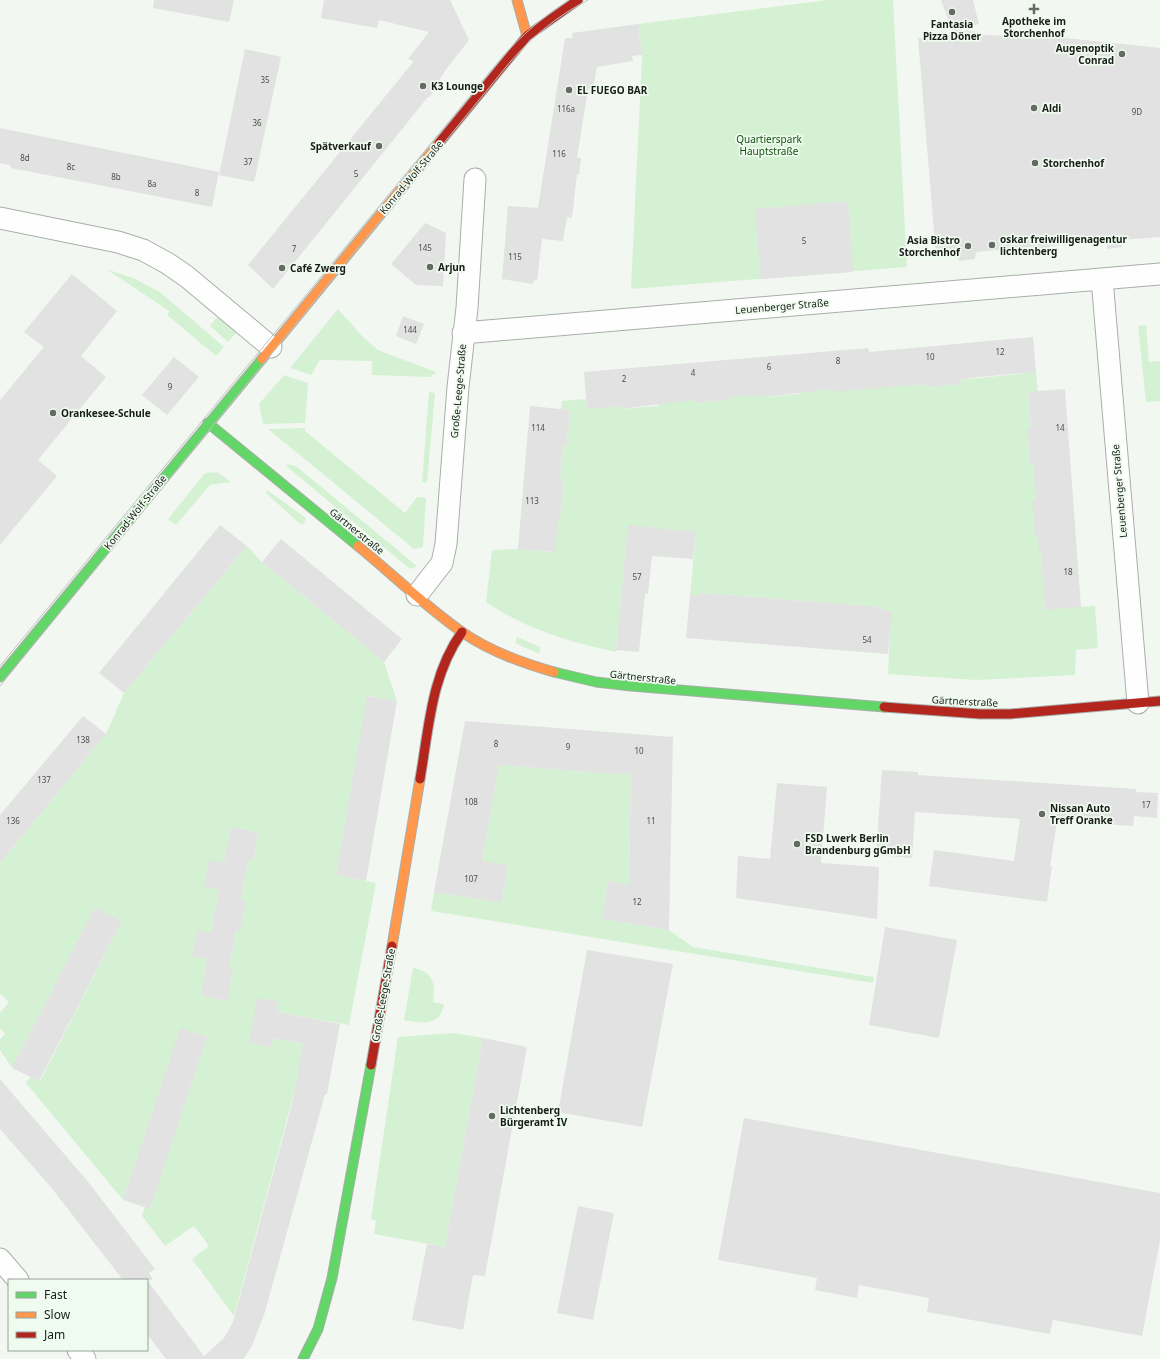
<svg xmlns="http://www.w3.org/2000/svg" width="1160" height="1359" viewBox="0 0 1160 1359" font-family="'Noto Sans',sans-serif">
	<rect width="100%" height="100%" fill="#f2f8f1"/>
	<!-- green -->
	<path fill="#d5f1d3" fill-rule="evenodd" d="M 828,0 L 893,0 L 907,267 L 631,289 L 642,55 L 638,24 Z
		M 106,269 L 133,278 L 160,292 L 224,347 L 216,356 L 167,315 L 169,311 Z
		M 338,309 L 363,337 L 378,350 L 436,372 L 430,377 L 372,375 L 372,361 L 320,360 L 311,375 L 290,368 Z
		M 219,315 L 237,332 L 228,342 L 210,326 Z
		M 1146,325 L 1149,362 L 1160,361 L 1160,401 L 1146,402 L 1138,326 Z
		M 1036,372 L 1038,392 L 1028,392 L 1031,428 L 1027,429 L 1030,464 L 1033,464 L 1037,500 L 1033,500 L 1041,554 L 1045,609 L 1095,606 L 1098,648 L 1076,650 L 1075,675 L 976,680 L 888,674 L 891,611 L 881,610 L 882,607 L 700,593 L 699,596 L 690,595 L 696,532 L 628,526 L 616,652 C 570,642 525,629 486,602 L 492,550 L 518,549 L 554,552 L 556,519 L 560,519 L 564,480 L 560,479 L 563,445 L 567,445 L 570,410 L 561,409 L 562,401 L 586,399 L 587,409 L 620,405 L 621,409 L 658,406 L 658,403 L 693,399 L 693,403 L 729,400 L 729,397 L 764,393 L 765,397 L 800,394 L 800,392 C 841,384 883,390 924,382 L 925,387 L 960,384 L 960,380 Z
		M 284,375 L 308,383 L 305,423 L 263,424 L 259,404 Z
		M 429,392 L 435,393 L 427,483 L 422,482 Z
		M 305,428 L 305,431 L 405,513 L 417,497 L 426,498 L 423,547 L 414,549 L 268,429 Z
		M 288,464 L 296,466 L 417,566 L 410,569 L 286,466 Z
		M 217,472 L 231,482 L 210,485 L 176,525 L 168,519 L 205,473 Z
		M 267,490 L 306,518 L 304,524 L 299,523 L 266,493 Z
		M 247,546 L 262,562 L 384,662 L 397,701 L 368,696 L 336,875 L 376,883 L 349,1025 L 277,1012 L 278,1002 L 250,1043 L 271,1047 L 273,1038 L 307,1045 L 234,1316 L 192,1259 L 209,1246 L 194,1226 L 165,1246 L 142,1216 L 145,1207 L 150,1208 L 207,1037 L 180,1029 L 123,1200 L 26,1083 L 30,1077 L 40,1081 L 122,921 L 95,907 L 12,1068 L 0,1050 L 0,1039 L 5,1034 L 0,1028 L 0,1013 L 9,1002 L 0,993 L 0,863 L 106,734 L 124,693 ZM 231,827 L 258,832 L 253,861 L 248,860 L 241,900 L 246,901 L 240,930 L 236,930 L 229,969 L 233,971 L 228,1001 L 201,996 L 207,959 L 192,956 L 197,931 L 211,933 Z
		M 517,637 L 540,647 L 540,654 L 515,643 Z
		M 500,759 L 513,766 L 618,774 L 631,769 L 629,885 L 608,881 L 602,919 L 669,930 L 693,947 L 874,977 L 873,983 L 431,911 L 434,892 L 502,903 L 508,866 L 482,861 Z
		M 413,968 C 434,971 436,985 433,1002 L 444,1004 C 441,1026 422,1024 404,1020 Z
		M 454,1033 L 483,1038 L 445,1247 L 374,1234 L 376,1221 L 371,1219 L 398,1037 Z"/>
	<!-- building -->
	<path fill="#e1e2e1" d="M 154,0 L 234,0 L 229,22 L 153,8 Z
		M 324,0 L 450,0 L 469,40 L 444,72 L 430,97 L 428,97 L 273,289 L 248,265 L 414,61 L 408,59 L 429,32 L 379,20 L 377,28 L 321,18 Z
		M 941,0 L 973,0 L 979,24 L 952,30 Z
		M 638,24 L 642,55 L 632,56 L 633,61 L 597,67 L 593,90 L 588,89 L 577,158 L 581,158 L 579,175 L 577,174 L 572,218 L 567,217 L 563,241 L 542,239 L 537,281 L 534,280 L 533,284 L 502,279 L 508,206 L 538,208 L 565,38 L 573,38 L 572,33 Z
		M 952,30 L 980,32 L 981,35 L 1056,37 L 1160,48 L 1160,237 L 1123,240 L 1122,247 L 1107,249 L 1106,241 L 1050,246 L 1049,253 L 1033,255 L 1032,247 L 976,252 L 975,259 L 959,261 L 958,253 L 936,255 L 918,38 L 954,35 Z
		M 245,49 L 281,57 L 254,182 L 219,175 Z
		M 0,128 L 219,172 L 212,207 L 11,168 L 10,165 L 0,163 Z
		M 848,201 L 853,272 L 761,279 L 755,209 Z
		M 425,223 L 446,233 L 443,286 L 416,285 L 391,264 Z
		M 72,274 L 117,311 L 81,356 L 106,377 L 38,460 L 57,476 L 0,545 L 0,400 L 44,347 L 24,332 Z
		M 403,316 L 424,324 L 416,344 L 396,336 Z
		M 1033,337 L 1036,372 L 979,377 L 960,380 L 961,384 L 925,387 L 924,384 L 835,392 L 835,389 L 765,397 L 765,395 L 729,397 L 729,400 L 693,403 L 693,400 L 621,409 L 621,406 L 587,409 L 584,372 L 868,348 L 869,352 Z
		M 174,357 L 199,377 L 167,415 L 142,395 Z
		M 1065,389 L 1081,607 L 1045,610 L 1041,554 L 1039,554 L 1038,536 L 1035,536 L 1032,500 L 1036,500 L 1033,464 L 1030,464 L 1027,428 L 1031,428 L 1028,392 Z
		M 530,406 L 570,410 L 567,445 L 563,445 L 560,479 L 564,480 L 560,519 L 558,519 L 555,552 L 518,549 Z
		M 220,525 L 247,546 L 124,693 L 99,673 Z
		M 628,525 L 696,532 L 693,559 L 652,556 L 648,594 L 645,594 L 639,652 L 616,650 Z
		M 281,539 L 402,639 L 384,662 L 262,562 Z
		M 699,593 L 882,607 L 881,610 L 892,611 L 888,654 L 686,638 L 690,595 L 699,596 Z
		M 367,696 L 397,701 L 366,881 L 336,875 Z
		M 83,716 L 106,734 L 0,863 L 0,815 Z
		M 465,721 L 673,737 L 669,930 L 602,919 L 608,881 L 629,885 L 631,775 L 499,765 L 482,861 L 508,865 L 502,903 L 434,892 Z
		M 882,770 L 918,772 L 918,775 L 1136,789 L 1136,792 L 1158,793 L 1157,818 L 1134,816 L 1133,826 L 1057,821 L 1050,866 L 1052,866 L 1047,902 L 929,886 L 934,850 L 1014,861 L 1020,819 L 915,812 L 912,858 L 876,855 Z
		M 777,783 L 827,787 L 821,863 L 879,867 L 877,919 L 736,898 L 738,856 L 770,859 Z
		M 231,827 L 258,832 L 253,861 L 248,860 L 241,900 L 246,901 L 240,931 L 236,930 L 229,969 L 233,970 L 228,1001 L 201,996 L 207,959 L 192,956 L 197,930 L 211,933 L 219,890 L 204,887 L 209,860 L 224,863 Z
		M 95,907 L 122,921 L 39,1081 L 12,1068 Z
		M 885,927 L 957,940 L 939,1038 L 869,1025 Z
		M 587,950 L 673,964 L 642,1127 L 558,1112 Z
		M 257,998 L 279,1002 L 277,1012 L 340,1024 L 327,1094 L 325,1094 L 265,1312 L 252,1346 L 243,1359 L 166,1359 L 147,1334 L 147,1280 L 204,1356 L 224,1338 L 233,1322 L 293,1100 L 303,1044 L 273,1038 L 271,1047 L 249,1043 Z
		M 180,1028 L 207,1037 L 150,1209 L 123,1200 Z
		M 483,1038 L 527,1047 L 485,1276 L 473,1275 L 463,1330 L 412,1320 L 427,1244 L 445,1247 Z
		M 0,1079 L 89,1183 L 155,1269 L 149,1273 L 153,1280 L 123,1280 L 50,1186 L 0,1129 Z
		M 744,1118 L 1160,1193 L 1160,1240 L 1142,1336 L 1053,1320 L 1050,1334 L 927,1312 L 929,1298 L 859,1285 L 857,1298 L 815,1290 L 817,1278 L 718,1260 Z
		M 578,1206 L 614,1213 L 593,1320 L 557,1313 Z"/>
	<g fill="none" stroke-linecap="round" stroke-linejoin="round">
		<!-- street casing -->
		<g stroke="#a9aea9" stroke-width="23">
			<path id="street" d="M 0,218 L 118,242 L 143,250 L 167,263 L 186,276 L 271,347
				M 1102,279 L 1138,703
				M 463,333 L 1160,274
				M 417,595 L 442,563 L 446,544 L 458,387 L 467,308 L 475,179
				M 0,1259 L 18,1280
				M 78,1350 L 85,1359"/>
		</g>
		<!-- fast casing -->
		<g stroke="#a9aea9" stroke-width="11">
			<path id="fast" d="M 208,423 L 358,546
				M 554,672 L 596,682 L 631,686 L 884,707
				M 0,677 L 262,359
				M 303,1359 L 318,1329 L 332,1278 L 371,1065"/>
		</g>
		<!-- slow casing -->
		<g stroke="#a9aea9" stroke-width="11">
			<path id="slow" d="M 517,0 L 527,36
				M 262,359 L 439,143
				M 358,546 C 392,574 425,606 462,632 C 489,651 522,663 554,672
				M 392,946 L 420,779"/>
		</g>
		<!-- jam casing -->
		<g stroke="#a9aea9" stroke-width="11">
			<path id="jam" d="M 439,143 L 527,36 L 578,0
				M 884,707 L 980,714 L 1010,714 L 1160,701
				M 420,779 C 429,728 431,675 462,632
				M 371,1065 L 392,946"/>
		</g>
		<!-- street -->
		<use href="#street" stroke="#fdfefd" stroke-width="21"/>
		<!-- fast -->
		<use href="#fast" stroke="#63d668" stroke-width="9"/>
		<!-- slow -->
		<use href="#slow" stroke="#ff974d" stroke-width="9"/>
		<!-- jam -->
		<use href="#jam" stroke="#b3261e" stroke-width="9"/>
		<!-- tram -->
		<path stroke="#c0c2c0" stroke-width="1" d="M 0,666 L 503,56 C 523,34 544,16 569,0
			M 0,686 L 510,62 C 533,36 557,16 588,0"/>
	</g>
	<!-- markers -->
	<g fill="#656a65" stroke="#effbee" stroke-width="1.5">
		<path d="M1032 3h4v4h4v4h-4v4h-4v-4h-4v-4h4z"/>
		<circle cx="952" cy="12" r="4"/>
		<circle cx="1122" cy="54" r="4"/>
		<circle cx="423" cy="86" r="4"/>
		<circle cx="569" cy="90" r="4"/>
		<circle cx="1034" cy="108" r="4"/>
		<circle cx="379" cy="146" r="4"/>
		<circle cx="1035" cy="163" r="4"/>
		<circle cx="992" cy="245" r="4"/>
		<circle cx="968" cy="246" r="4"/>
		<circle cx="430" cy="267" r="4"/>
		<circle cx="282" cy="268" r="4"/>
		<circle cx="53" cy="413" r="4"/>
		<circle cx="1042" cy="814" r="4"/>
		<circle cx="797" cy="844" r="4"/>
		<circle cx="492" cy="1116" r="4"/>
	</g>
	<g text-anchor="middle" stroke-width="3.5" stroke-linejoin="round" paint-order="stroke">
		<!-- number labels -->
		<g font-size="8" fill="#4b4e4b">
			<text x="265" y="83">35</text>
			<text x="566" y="112">116a</text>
			<text x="1137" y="115">9D</text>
			<text x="257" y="126">36</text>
			<text x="559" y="157">116</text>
			<text x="25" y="161">8d</text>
			<text x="248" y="165">37</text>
			<text x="71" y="170">8c</text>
			<text x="356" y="177">5</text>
			<text x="116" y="180">8b</text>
			<text x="152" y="187">8a</text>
			<text x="197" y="196">8</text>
			<text x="804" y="244">5</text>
			<text x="425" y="251">145</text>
			<text x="294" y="252">7</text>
			<text x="515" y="260">115</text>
			<text x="410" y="333">144</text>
			<text x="1000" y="355">12</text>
			<text x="930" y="360">10</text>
			<text x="838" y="364">8</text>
			<text x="769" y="370">6</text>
			<text x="693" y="376">4</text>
			<text x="624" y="382">2</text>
			<text x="170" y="390">9</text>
			<text x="538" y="431">114</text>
			<text x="1060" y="431">14</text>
			<text x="532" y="504">113</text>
			<text x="1068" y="575">18</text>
			<text x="637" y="580">57</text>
			<text x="867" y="643">54</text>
			<text x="83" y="743">138</text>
			<text x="496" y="747">8</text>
			<text x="568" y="750">9</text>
			<text x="639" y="754">10</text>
			<text x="44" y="783">137</text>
			<text x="471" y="805">108</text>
			<text x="1146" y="808">17</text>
			<text x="13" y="824">136</text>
			<text x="651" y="824">11</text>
			<text x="471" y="882">107</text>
			<text x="637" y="905">12</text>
		</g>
		<!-- poi labels -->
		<g font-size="10" font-weight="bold" fill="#191d19" stroke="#effbee" text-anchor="start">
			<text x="1034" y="25" text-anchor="middle">Apotheke im<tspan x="1034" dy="12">Storchenhof</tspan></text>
			<text x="952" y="28" text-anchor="middle">Fantasia<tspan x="952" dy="12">Pizza Döner</tspan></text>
			<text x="1114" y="52" text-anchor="end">Augenoptik<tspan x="1114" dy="12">Conrad</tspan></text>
			<text x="431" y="90">K3 Lounge</text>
			<text x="577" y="94">EL FUEGO BAR</text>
			<text x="1042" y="112">Aldi</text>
			<text x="371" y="150" text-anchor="end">Spätverkauf</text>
			<text x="1043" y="167">Storchenhof</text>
			<text x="1000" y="243">oskar freiwilligenagentur<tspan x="1000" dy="12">lichtenberg</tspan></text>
			<text x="960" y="244" text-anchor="end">Asia Bistro<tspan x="960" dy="12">Storchenhof</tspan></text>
			<text x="438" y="271">Arjun</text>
			<text x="290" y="272">Café Zwerg</text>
			<text x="61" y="417">Orankesee-Schule</text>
			<text x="1050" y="812">Nissan Auto<tspan x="1050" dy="12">Treff Oranke</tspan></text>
			<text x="805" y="842">FSD Lwerk Berlin<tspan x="805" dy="12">Brandenburg gGmbH</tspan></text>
			<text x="500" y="1114">Lichtenberg<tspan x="500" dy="12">Bürgeramt IV</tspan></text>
		</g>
		<!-- park labels -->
		<g font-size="10" fill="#135310" stroke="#effbee">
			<text x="769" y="143">Quartierspark<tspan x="769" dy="12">Hauptstraße</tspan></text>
		</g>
		<!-- street labels -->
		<g font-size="10" fill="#191d19" stroke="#effbee">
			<text transform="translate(411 177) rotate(-50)" y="4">Konrad-Wolf-Straße</text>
			<text transform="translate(782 306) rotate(-5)" y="4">Leuenberger Straße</text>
			<text transform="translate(458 391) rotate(-85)" y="4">Große-Leege-Straße</text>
			<text transform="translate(1119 491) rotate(-95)" y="4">Leuenberger Straße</text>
			<text transform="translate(135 512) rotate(-51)" y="4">Konrad-Wolf-Straße</text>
			<text transform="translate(357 531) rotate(39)" y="4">Gärtnerstraße</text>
			<text transform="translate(643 677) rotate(6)" y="4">Gärtnerstraße</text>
			<text transform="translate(965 701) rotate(3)" y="4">Gärtnerstraße</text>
			<text transform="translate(383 995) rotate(-80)" y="4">Große-Leege-Straße</text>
		</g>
	</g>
	<!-- legend -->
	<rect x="8" y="1279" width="140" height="72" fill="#effbee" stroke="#99a299"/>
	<rect x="16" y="1292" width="20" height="6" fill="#63d668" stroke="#99a299"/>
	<text x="44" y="1299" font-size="12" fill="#191d19">Fast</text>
	<rect x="16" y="1312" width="20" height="6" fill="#ff974d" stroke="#99a299"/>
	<text x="44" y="1319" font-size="12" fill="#191d19">Slow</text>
	<rect x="16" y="1332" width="20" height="6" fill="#b3261e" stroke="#99a299"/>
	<text x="44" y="1339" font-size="12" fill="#191d19">Jam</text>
</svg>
